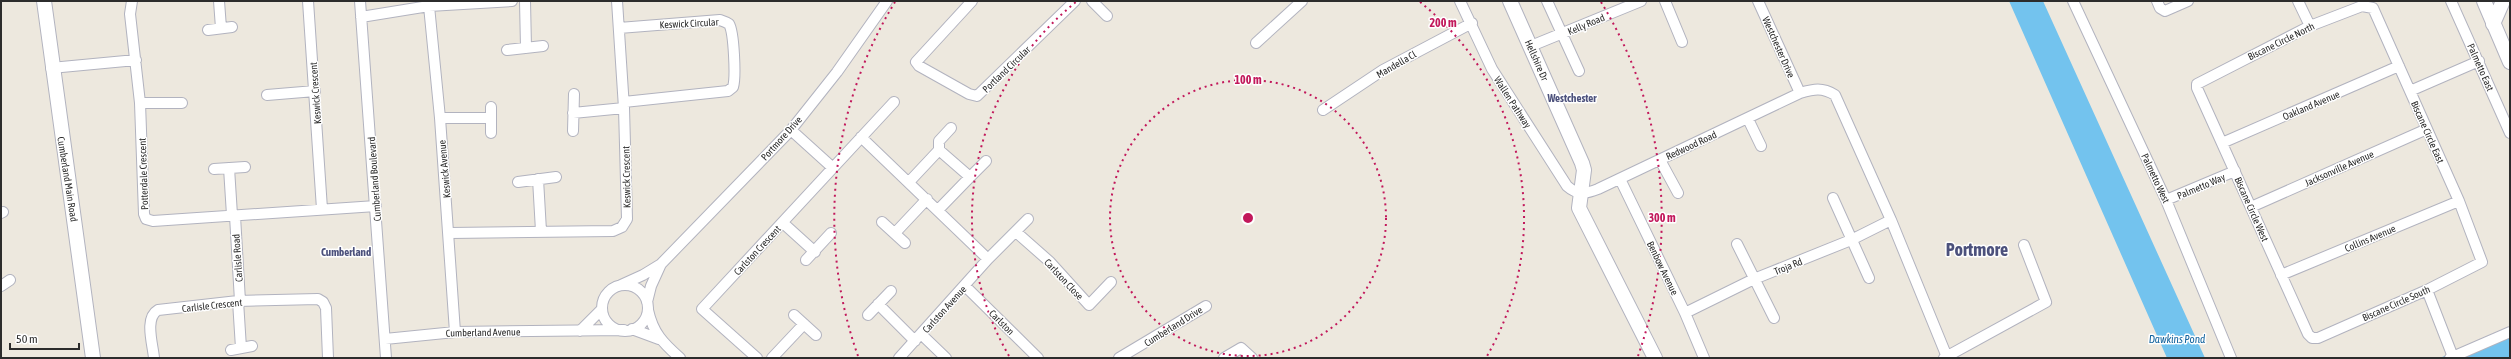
<svg xmlns="http://www.w3.org/2000/svg" width="2511" height="359" viewBox="0 0 2511 359" font-family="'Asap Condensed',sans-serif">
	<rect width="100%" height="100%" fill="#ede8de"/>
	<!-- water -->
	<path fill="#73c3ee" d="M 2009,1 L 2043,1 L 2205,358 L 2167,358 Z
		M 2510,327 L 2510,358 L 2440,358 Z"/>
	<g fill="none" stroke-linecap="round" stroke-linejoin="round">
		<!-- street casing -->
		<g stroke="#b2b3bf" stroke-width="12">
			<path id="street" d="M 132,1 L 130,14 L 140,103 L 144,214 L 146,219 L 153,221 L 376,206
				M 219,1 L 221,28
				M 308,1 L 322,209
				M 360,1 L 386,358
				M 525,1 L 526,48
				M 972,1 L 916,62 L 919,66 L 969,94 L 977,96 L 1075,1
				M 1092,1 L 1107,16
				M 1460,1 L 1492,69 L 1567,186 C 1577,195 1586,194 1598,189 L 1800,93 C 1814,89 1822,87 1835,95 L 1891,220 L 1947,357
				M 1547,1 L 1579,71
				M 1665,1 L 1682,42
				M 1758,1 L 1800,93
				M 2073,1 L 2166,200 L 2231,358
				M 2157,1 L 2160,8 L 2165,11 L 2188,1
				M 2298,1 L 2310,26
				M 2451,1 L 2510,133
				M 429,6 L 440,118 L 455,332
				M 2362,6 L 2373,8 L 2459,201 L 2482,262 L 2427,290 L 2318,338 L 2312,338 L 2308,334 L 2197,88 L 2197,84 L 2310,26 Z
				M 361,17 L 429,6 L 512,1
				M 619,28 L 720,20 C 723,21 726,22 729,24 C 734,32 736,78 733,87 L 728,91 L 624,102
				M 208,30 L 232,27
				M 1256,43 L 1302,1
				M 1531,46 L 1641,1
				M 507,50 L 543,46
				M 51,68 L 136,60
				M 2410,91 L 2479,61
				M 267,95 L 315,91
				M 140,103 L 182,103
				M 1323,110 L 1383,70 L 1472,23
				M 573,113 L 624,108
				M 440,118 L 491,118
				M 1748,119 L 1761,146
				M 791,130 L 833,168
				M 573,131 L 574,94
				M 491,133 L 491,107
				M 861,137 L 988,259
				M 2222,143 L 2399,66
				M 939,150 L 939,141 L 951,128
				M 1660,160 L 1678,193
				M 229,168 L 232,215
				M 214,169 L 245,167
				M 970,177 L 986,161
				M 538,179 L 541,231
				M 1620,179 L 1685,313 L 1704,358
				M 518,182 L 556,177
				M 909,182 L 939,150 L 970,177 L 938,210
				M 1833,198 L 1869,278
				M 2166,200 L 2235,171
				M 2251,207 L 2427,129
				M 1,213 L 3,212
				M 235,216 L 240,301
				M 882,222 L 905,243
				M 783,223 L 815,252
				M 1016,232 L 1050,262 L 1089,305 L 1111,282
				M 450,233 L 613,231 L 622,227 L 627,219 L 624,108 L 617,1
				M 895,233 L 927,199
				M 1737,244 L 1774,318
				M 806,260 L 831,233
				M 2281,275 L 2459,201
				M 621,285 L 643,275 L 661,264 L 791,130 L 837,72 L 887,1
				M602 308a23 23 0 1 1 46 0a23 23 0 1 1-46 0Z
				M 1,286 L 10,280
				M 965,286 L 1038,358
				M 2427,290 L 2453,357
				M 238,301 L 241,348
				M 647,302 L 651,286 L 661,264
				M 878,304 L 915,341
				M 648,310 C 653,333 663,343 680,358
				M 1685,313 L 1754,279 L 1851,240 L 1891,220
				M 794,315 L 816,335
				M 868,315 L 891,291
				M 632,329 L 659,339
				M 580,331 L 602,309
				M 921,334 L 946,358
				M 385,339 L 455,332 L 624,330
				M 231,350 L 252,346
				M 154,358 C 153,345 144,318 158,310 L 238,301 L 318,299 L 323,302 L 326,308 L 328,358
				M 757,358 L 702,309 L 894,102
				M 772,358 L 804,324
				M 899,358 L 988,259 L 1028,219
				M 1119,358 L 1206,306
				M 1224,358 L 1241,348 L 1252,358
				M 1944,358 L 2046,302 L 2024,245
				M 2450,358 L 2510,332"/>
		</g>
		<!-- secondary casing -->
		<g stroke="#b2b3bf" stroke-width="16">
			<path id="secondary" d="M 44,1 L 93,358
				M 1510,1 L 1582,163 L 1584,170 L 1579,208 L 1655,358
				M 2484,1 L 2510,62
				M 2493,24 L 2503,1"/>
		</g>
		<!-- street -->
		<use href="#street" stroke="#fff" stroke-width="10"/>
		<!-- secondary -->
		<use href="#secondary" stroke="#fff" stroke-width="14"/>
	</g>
	<!-- distance rings -->
	<g fill="none" stroke="#c2185b" stroke-width="2" stroke-dasharray="2 4">
		<circle cx="1248" cy="218" r="138"/>
		<path d="M1009 356A276 276 0 0 1 1076 2M1420 2A276 276 0 0 1 1487 356"/>
		<path d="M858 356A414 414 0 0 1 895 2M1601 2A414 414 0 0 1 1638 356"/>
	</g>
	<g text-anchor="middle" stroke-width="3" stroke-linejoin="round" paint-order="stroke">
		<!-- street labels -->
		<g font-size="10" fill="#2c2c2c" stroke="#fff">
			<text transform="translate(689 23) rotate(-3)" y="4">Keswick Circular</text>
			<text transform="translate(1586 24) rotate(-23)" y="4">Kelly Road</text>
			<text transform="translate(2281 41) rotate(-26)" y="4">Biscane Circle North</text>
			<text transform="translate(1779 47) rotate(66)" y="4">Westchester Drive</text>
			<text transform="translate(1537 60) rotate(66)" y="4">Hellshire Dr</text>
			<text transform="translate(1396 64) rotate(-30)" y="4">Mandella Cl</text>
			<text transform="translate(2481 67) rotate(66)" y="4">Palmetto East</text>
			<text transform="translate(1006 69) rotate(-44)" y="4">Portland Circular</text>
			<text transform="translate(315 93) rotate(-94)" y="4">Keswick Crescent</text>
			<text transform="translate(1513 102) rotate(57)" y="4">Wallen Pathway</text>
			<text transform="translate(2311 105) rotate(-23)" y="4">Oakland Avenue</text>
			<text transform="translate(2428 132) rotate(66)" y="4">Biscane Circle East</text>
			<text transform="translate(781 138) rotate(-48)" y="4">Portmore Drive</text>
			<text transform="translate(1691 145) rotate(-25)" y="4">Redwood Road</text>
			<text transform="translate(2339 168) rotate(-24)" y="4">Jacksonville Avenue</text>
			<text transform="translate(444 169) rotate(-95)" y="4">Keswick Avenue</text>
			<text transform="translate(143 174) rotate(-92)" y="4">Potterdale Crescent</text>
			<text transform="translate(626 177) rotate(-91)" y="4">Keswick Crescent</text>
			<text transform="translate(2156 178) rotate(65)" y="4">Palmetto West</text>
			<text transform="translate(68 179) rotate(81)" y="4">Cumberland Main Road</text>
			<text transform="translate(374 179) rotate(-94)" y="4">Cumberland Boulevard</text>
			<text transform="translate(2201 186) rotate(-23)" y="4">Palmetto Way</text>
			<text transform="translate(2252 209) rotate(66)" y="4">Biscane Circle West</text>
			<text transform="translate(2370 238) rotate(-23)" y="4">Collins Avenue</text>
			<text transform="translate(757 250) rotate(-47)" y="4">Carlston Crescent</text>
			<text transform="translate(237 258) rotate(-94)" y="4">Carlisle Road</text>
			<text transform="translate(1788 266) rotate(-22)" y="4">Troja Rd</text>
			<text transform="translate(1663 268) rotate(64)" y="4">Benbow Avenue</text>
			<text transform="translate(1064 279) rotate(47)" y="4">Carlston Close</text>
			<text transform="translate(2396 303) rotate(-24)" y="4">Biscane Circle South</text>
			<text transform="translate(212 305) rotate(-6)" y="4">Carlisle Crescent</text>
			<text transform="translate(944 309) rotate(-48)" y="4">Carlston Avenue</text>
			<text transform="translate(1002 322) rotate(45)" y="4">Carlston</text>
			<text transform="translate(1173 326) rotate(-32)" y="4">Cumberland Drive</text>
			<text transform="translate(483 332) rotate(-1)" y="4">Cumberland Avenue</text>
		</g>
		<!-- neighbourhood labels -->
		<g font-size="11" font-weight="bold" fill="#4c517c" stroke="#fff">
			<text x="1572" y="102">Westchester</text>
			<text x="346" y="256">Cumberland</text>
		</g>
		<!-- water labels -->
		<g font-size="11" font-style="italic" fill="#0f619c" stroke="#fff">
			<text x="2177" y="343">Dawkins Pond</text>
		</g>
		<!-- town labels -->
		<g font-size="18" font-weight="bold" fill="#4c517c" stroke="#fff">
			<text x="1977" y="256">Portmore</text>
		</g>
	</g>
	<circle cx="1248" cy="218" r="6" fill="#c2185b" stroke="#fff" stroke-width="2"/>
	<g font-size="12" text-anchor="middle" font-weight="bold" fill="#c2185b" stroke="#fff" stroke-width="3" stroke-linejoin="round" paint-order="stroke">
		<text x="1443" y="27">200 m</text>
		<text x="1248" y="84">100 m</text>
		<text x="1662" y="222">300 m</text>
	</g>
	<!-- border -->
	<rect width="2511" height="359" fill="none" stroke="#2c2c2c" stroke-width="4"/>
	<!-- scale -->
	<path d="M10 343v6h69v-6" fill="none" stroke="#2c2c2c" stroke-width="2"/>
	<text x="16" y="343" font-size="12" fill="#2c2c2c" stroke="#ffffff" stroke-width="3" paint-order="stroke">50 m</text>
</svg>
